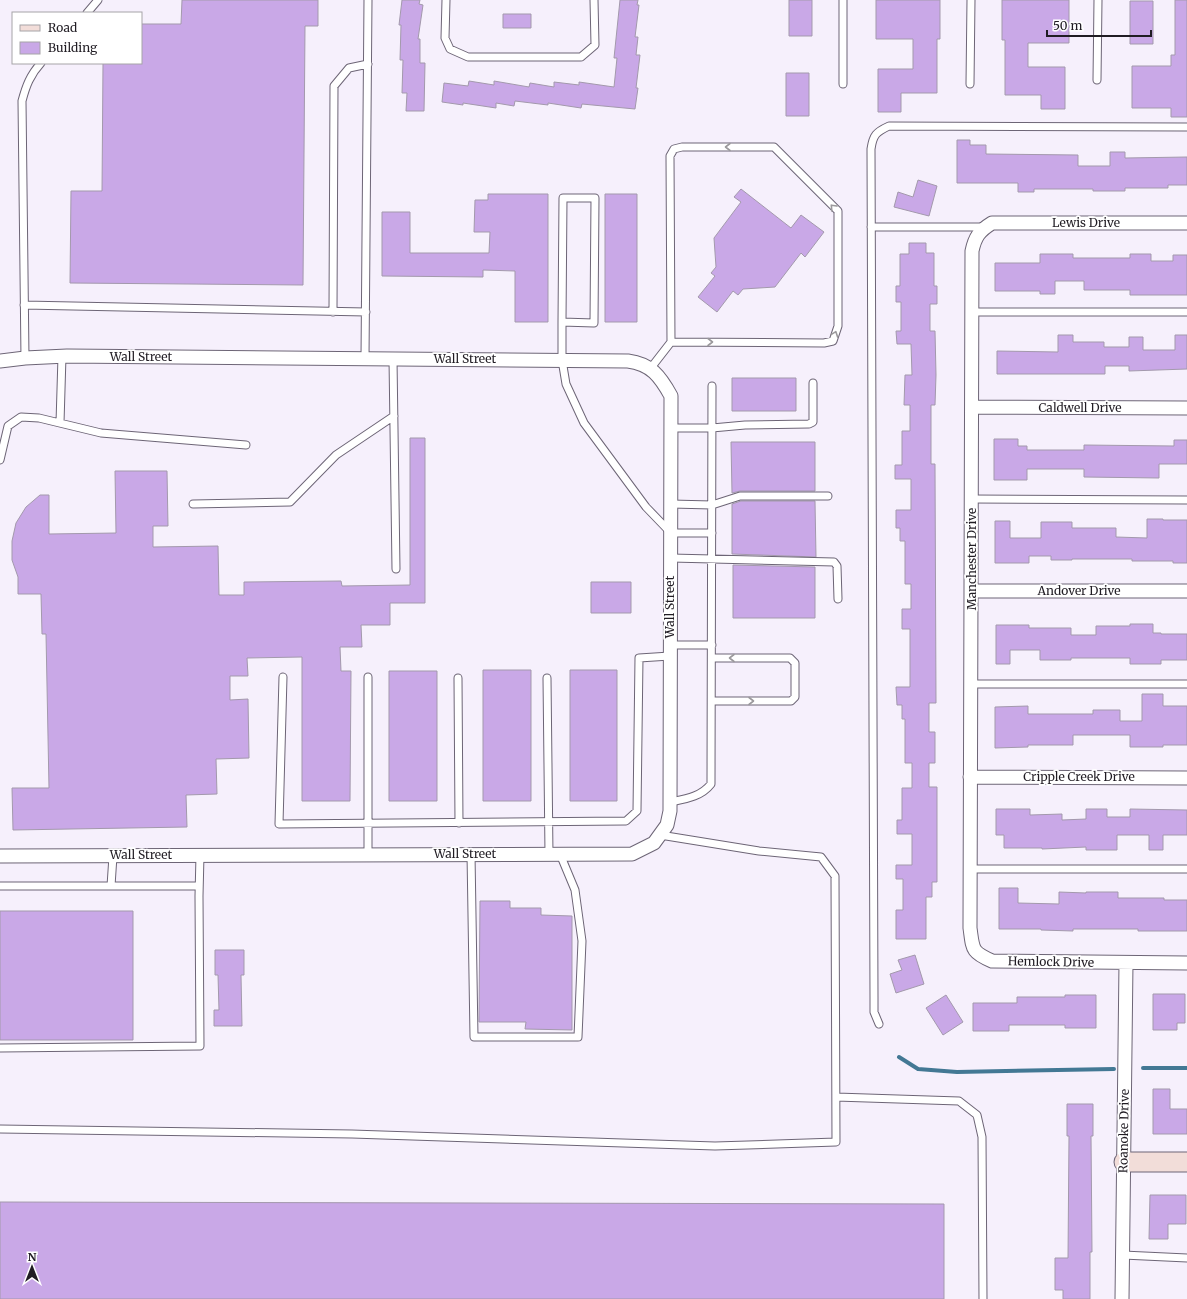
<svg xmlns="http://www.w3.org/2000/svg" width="1187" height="1299" viewBox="0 0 1187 1299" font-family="Merriweather,serif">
	<rect width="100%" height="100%" fill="#f6f0fc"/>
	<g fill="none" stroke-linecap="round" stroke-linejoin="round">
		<!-- stream -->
		<path stroke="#437894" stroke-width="4" d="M 899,1057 L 918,1069 L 957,1072 L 1114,1069
			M 1143,1068 L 1187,1068"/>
	</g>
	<!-- building -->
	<path fill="#c9a8e7" stroke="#a399ac" d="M 182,0 L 318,0 L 318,26 L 305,26 L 303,285 L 70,283 L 71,191 L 102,191 L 103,63 L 141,63 L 141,24 L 181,24 Z
		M 402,0 L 420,0 L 419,4 L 423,5 L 418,39 L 420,39 L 420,63 L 425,63 L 424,111 L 406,111 L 407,93 L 402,93 L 403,60 L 400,60 L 401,25 L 399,25 Z
		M 620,0 L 638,0 L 637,5 L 639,5 L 635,37 L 638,37 L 636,55 L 640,55 L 636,88 L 638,88 L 635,109 L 582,104 L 581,108 L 548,103 L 548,105 L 515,101 L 514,106 L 496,103 L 496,108 L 463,103 L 463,105 L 442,102 L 444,83 L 468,86 L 469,81 L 494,85 L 494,81 L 529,87 L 530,83 L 554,87 L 554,82 L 579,85 L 579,82 L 614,87 L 617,58 L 614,58 Z
		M 789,0 L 812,0 L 812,36 L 789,36 Z
		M 876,0 L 940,0 L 940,39 L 937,39 L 937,93 L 901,93 L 901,112 L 878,112 L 878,69 L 913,69 L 913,39 L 876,39 Z
		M 1002,0 L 1069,0 L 1069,43 L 1028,43 L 1028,67 L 1065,67 L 1065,109 L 1041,109 L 1041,95 L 1005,95 L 1005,40 L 1002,40 Z
		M 1175,0 L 1187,0 L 1187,117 L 1171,117 L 1171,108 L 1132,108 L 1132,66 L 1171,66 L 1171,55 L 1175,55 Z
		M 1130,1 L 1153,1 L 1153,44 L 1130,44 Z
		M 503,14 L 531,14 L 531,28 L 503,28 Z
		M 786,73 L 809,73 L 809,116 L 786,116 Z
		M 957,140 L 970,140 L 970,145 L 986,145 L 986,154 L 1078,155 L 1078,166 L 1110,166 L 1110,152 L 1125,152 L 1125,158 L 1187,157 L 1187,185 L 1168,185 L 1168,188 L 1125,188 L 1125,191 L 1093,191 L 1093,189 L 1034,189 L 1034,192 L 1018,192 L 1018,183 L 957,183 Z
		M 918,180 L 937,186 L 929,216 L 894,207 L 898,192 L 913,197 Z
		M 741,189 L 791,228 L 801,215 L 824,232 L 805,257 L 801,253 L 775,287 L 743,289 L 738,295 L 733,291 L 717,312 L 698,297 L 715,276 L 711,273 L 716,267 L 714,238 L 741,202 L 734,197 Z
		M 488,194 L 548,194 L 548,322 L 515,322 L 515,271 L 483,270 L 483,277 L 382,276 L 382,212 L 410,212 L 410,253 L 489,253 L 490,232 L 474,232 L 475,200 L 488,200 Z
		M 605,194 L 637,194 L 637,322 L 605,322 Z
		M 909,243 L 926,243 L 926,253 L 934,253 L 934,286 L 937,286 L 937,304 L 930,304 L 930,331 L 935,331 L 936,375 L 935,405 L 931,405 L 931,464 L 935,464 L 936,703 L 929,703 L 929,732 L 935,732 L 935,763 L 929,763 L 929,787 L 937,787 L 937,882 L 932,882 L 932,897 L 926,897 L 926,939 L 896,939 L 896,910 L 903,910 L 903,879 L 896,879 L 896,865 L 912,865 L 912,834 L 897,834 L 897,820 L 902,820 L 902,788 L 912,788 L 912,763 L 905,763 L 905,719 L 902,719 L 902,705 L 897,705 L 896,687 L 910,687 L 910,629 L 902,629 L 902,609 L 911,609 L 911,584 L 905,584 L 905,541 L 900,541 L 900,528 L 896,528 L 896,510 L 911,510 L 911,479 L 895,479 L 895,465 L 902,465 L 902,431 L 910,431 L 910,405 L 904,405 L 905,375 L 912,375 L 911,344 L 897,344 L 896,331 L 901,331 L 901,302 L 896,302 L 896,286 L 900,286 L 900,254 L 909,254 Z
		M 1040,254 L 1073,254 L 1073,258 L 1130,258 L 1130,254 L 1151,254 L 1151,261 L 1173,261 L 1173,255 L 1187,255 L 1187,295 L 1130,295 L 1130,290 L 1084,290 L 1084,281 L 1055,281 L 1055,294 L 1040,294 L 1040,291 L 995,291 L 995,263 L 1040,263 Z
		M 1058,335 L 1073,335 L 1073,342 L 1104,342 L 1104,347 L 1129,347 L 1129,337 L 1143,337 L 1143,350 L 1175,350 L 1175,335 L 1187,335 L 1187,369 L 1129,371 L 1129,366 L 1105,366 L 1105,374 L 997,374 L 997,351 L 1058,352 Z
		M 732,378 L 796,378 L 796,411 L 732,411 Z
		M 410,438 L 425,438 L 425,603 L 390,603 L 390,625 L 361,625 L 362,647 L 340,647 L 341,671 L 351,671 L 350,801 L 302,801 L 302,657 L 247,658 L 248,676 L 230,676 L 230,700 L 248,699 L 249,758 L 216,759 L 217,794 L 186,795 L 187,827 L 13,830 L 12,788 L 49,788 L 46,634 L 42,634 L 41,594 L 18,594 L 18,577 L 12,560 L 12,541 L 16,523 L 26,507 L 40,495 L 49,495 L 49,534 L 116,533 L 115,471 L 167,471 L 168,526 L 153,526 L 153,547 L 218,546 L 219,595 L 244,595 L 244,582 L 341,581 L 342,586 L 410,585 Z
		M 994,439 L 1018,439 L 1018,446 L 1027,446 L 1027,450 L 1084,450 L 1084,445 L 1174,446 L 1174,440 L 1187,440 L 1187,464 L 1159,464 L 1159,478 L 1084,477 L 1084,469 L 1027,469 L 1027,480 L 994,480 Z
		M 731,442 L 815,442 L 815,491 L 740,491 L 732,493 Z
		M 741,501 L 815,501 L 816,557 L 732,554 L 732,504 Z
		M 1147,519 L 1163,519 L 1163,520 L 1187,520 L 1187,563 L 1173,563 L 1173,561 L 1132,561 L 1132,559 L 1072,559 L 1072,560 L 1051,560 L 1051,556 L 1029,556 L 1029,563 L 995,563 L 995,521 L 1010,521 L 1010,538 L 1041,538 L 1041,522 L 1072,522 L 1072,528 L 1116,528 L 1116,537 L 1147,538 Z
		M 733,565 L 815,567 L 815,618 L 733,618 Z
		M 591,582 L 631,582 L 631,613 L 591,613 Z
		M 1130,624 L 1153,624 L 1153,633 L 1161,633 L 1161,634 L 1187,634 L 1187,660 L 1161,660 L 1161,664 L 1130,664 L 1130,658 L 1071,658 L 1071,660 L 1040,660 L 1040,650 L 1010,650 L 1010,664 L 996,664 L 996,625 L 1029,625 L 1029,628 L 1071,628 L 1071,635 L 1096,635 L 1096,626 L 1130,626 Z
		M 483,670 L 531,670 L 531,801 L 483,801 Z
		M 570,670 L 617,670 L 617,801 L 570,801 Z
		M 389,671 L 437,671 L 437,801 L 389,801 Z
		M 1142,694 L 1163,694 L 1163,706 L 1187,706 L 1187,745 L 1163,745 L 1163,747 L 1130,747 L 1130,735 L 1073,735 L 1073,745 L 1028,745 L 1028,747 L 995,748 L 995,707 L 1028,706 L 1028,714 L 1093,714 L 1093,710 L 1120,710 L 1120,721 L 1142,721 Z
		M 996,809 L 1030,809 L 1030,815 L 1062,814 L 1062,820 L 1086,819 L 1086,809 L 1107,809 L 1107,817 L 1130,817 L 1130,809 L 1187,810 L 1187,835 L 1163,835 L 1163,850 L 1149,850 L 1149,835 L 1117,835 L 1117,850 L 1086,850 L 1086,847 L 1042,849 L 1042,848 L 1004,848 L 1004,835 L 996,835 Z
		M 999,888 L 1018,888 L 1018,903 L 1059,904 L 1059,892 L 1086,893 L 1086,892 L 1118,892 L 1118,898 L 1164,898 L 1164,900 L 1187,900 L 1187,931 L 1138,931 L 1138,929 L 1073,929 L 1073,931 L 1041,930 L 1041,929 L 999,929 Z
		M 480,901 L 510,901 L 510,908 L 541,908 L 541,915 L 572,916 L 572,1030 L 525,1029 L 526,1022 L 479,1022 Z
		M 0,911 L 133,911 L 133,1040 L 0,1040 Z
		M 215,950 L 244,950 L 244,975 L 241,975 L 242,1026 L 214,1026 L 214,1010 L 219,1010 L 218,975 L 215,975 Z
		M 915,955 L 924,984 L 896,993 L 890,974 L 902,970 L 898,960 Z
		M 1153,994 L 1185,994 L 1185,1023 L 1177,1023 L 1177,1030 L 1153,1030 Z
		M 946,995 L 963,1022 L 943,1035 L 926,1008 Z
		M 1065,995 L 1096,995 L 1096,1028 L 1065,1028 L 1065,1025 L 1009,1025 L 1009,1031 L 973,1031 L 973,1003 L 1017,1003 L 1017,997 L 1065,997 Z
		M 1153,1089 L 1170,1089 L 1170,1109 L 1187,1109 L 1187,1134 L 1153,1134 Z
		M 1067,1104 L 1093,1104 L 1093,1136 L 1091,1136 L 1092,1252 L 1090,1252 L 1090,1299 L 1063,1299 L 1063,1290 L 1055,1290 L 1055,1258 L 1068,1258 L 1069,1136 L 1067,1136 Z
		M 1150,1195 L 1186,1195 L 1186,1224 L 1168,1224 L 1168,1239 L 1149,1239 Z
		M 0,1202 L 944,1204 L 944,1299 L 0,1299 Z"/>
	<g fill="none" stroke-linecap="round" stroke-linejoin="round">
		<!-- lane casing -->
		<g stroke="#6d6576" stroke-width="9">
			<path id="lane" d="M 446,0 L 445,38 L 450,49 L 468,57 L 581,57 L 595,45 L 594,0
				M 87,13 L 98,0
				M 1097,80 L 1098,0
				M 843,84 L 843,0
				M 970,84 L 971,0
				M 871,227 L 985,227
				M 24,305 L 366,312
				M 333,312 L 334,86 L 349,68 L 368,64
				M 972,312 L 1187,312
				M 562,322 L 563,198 L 595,198 L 594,323 L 562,322 L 562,360 L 566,384 L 584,423 L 646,507 L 671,533 L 712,533
				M 25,358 L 22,101 C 26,86 30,75 41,63
				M 365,358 L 368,0
				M 393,359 L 396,569
				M 650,369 L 671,342 L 670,156 L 674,149 L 682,147 L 774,147 L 838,211 L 838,326 L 833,341 L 824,343 L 671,342
				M 60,423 L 62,356
				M 671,428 L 712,428 L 745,425 L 809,424 L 813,422 L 813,383
				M 0,460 L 8,426 L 21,417 L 39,418 L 101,433 L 246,445
				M 972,499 L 1187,500
				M 193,504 L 290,502 L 336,455 L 394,416
				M 671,504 L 712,505 L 740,496 L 828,496
				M 671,558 L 834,562 L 837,566 L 838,599
				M 670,645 L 712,645
				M 712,658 L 790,658 L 795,663 L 795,697 L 791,701 L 712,701
				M 283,677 L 279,824 L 626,821 L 637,811 L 639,658 L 670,656
				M 458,678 L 459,823
				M 547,678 L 549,854
				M 971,684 L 1187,684
				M 670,802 C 685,799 701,797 711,784 L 712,386
				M 471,854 L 474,1037 L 578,1037 L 582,941 L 575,890 L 560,854
				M 368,855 L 368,677
				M 970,869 L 1187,869
				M 0,886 L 199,886
				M 111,886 L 113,856
				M 879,1024 L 874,1012 L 874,997 L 871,149 C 873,135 876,132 889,126 L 1187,127
				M 0,1048 L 200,1046 L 199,896 L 200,855
				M 836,1097 L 959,1101 L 977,1115 L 982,1137 L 983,1299
				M 0,1129 L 352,1134 L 715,1146 L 836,1142 L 835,876 L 821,857 L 759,851 L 660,835
				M 1123,1255 L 1187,1258"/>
		</g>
		<!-- street casing -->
		<g stroke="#6d6576" stroke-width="15">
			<path id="street" d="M 1187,223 L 992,223 C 979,231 975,237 972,251 L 970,928 C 973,949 971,952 992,961 L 1187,963
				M 0,361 L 25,358 L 67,356 L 628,361 C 651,364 660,376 671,396 L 670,811 L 667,825 L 654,843 L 632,854 L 0,856
				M 972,407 L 1187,408
				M 972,591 L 1187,591
				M 970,777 L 1187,778
				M 1122,1299 L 1126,963"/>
		</g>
		<!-- secondary casing -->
		<g stroke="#6d6576" stroke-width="21">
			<path id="secondary" d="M 1124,1162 L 1187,1162"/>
		</g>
		<!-- lane -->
		<use href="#lane" stroke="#fff" stroke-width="7"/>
		<!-- street -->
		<use href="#street" stroke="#fff" stroke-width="13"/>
		<!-- secondary -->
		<use href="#secondary" stroke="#f2ddd9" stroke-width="19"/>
	</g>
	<!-- one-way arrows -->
	<defs><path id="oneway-chevron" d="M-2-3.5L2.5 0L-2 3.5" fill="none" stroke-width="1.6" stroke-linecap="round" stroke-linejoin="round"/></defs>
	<g stroke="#9b999c">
		<use href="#oneway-chevron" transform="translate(728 147) rotate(180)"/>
		<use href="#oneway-chevron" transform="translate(833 207) rotate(-133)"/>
		<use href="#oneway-chevron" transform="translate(835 334) rotate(-70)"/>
		<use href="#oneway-chevron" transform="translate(710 342)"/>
		<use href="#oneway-chevron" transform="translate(732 658) rotate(180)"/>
		<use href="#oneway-chevron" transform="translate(751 701)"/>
	</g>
	<g text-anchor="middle" stroke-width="3.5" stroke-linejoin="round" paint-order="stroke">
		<!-- street labels -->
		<g font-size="12" fill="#201c23" stroke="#fff">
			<text x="1086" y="227">Lewis Drive</text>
			<text x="141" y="361">Wall Street</text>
			<text x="465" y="363">Wall Street</text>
			<text x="1080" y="412">Caldwell Drive</text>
			<text transform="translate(972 559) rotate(-90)" y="4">Manchester Drive</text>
			<text x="1079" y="595">Andover Drive</text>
			<text transform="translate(670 607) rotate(-90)" y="4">Wall Street</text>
			<text x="1079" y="781">Cripple Creek Drive</text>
			<text x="465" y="858">Wall Street</text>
			<text x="141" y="859">Wall Street</text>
			<text transform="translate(1051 962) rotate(1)" y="4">Hemlock Drive</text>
			<text transform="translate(1124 1131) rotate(-89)" y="4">Roanoke Drive</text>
		</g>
	</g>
	<!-- legend -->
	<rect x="12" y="12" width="130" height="52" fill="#ffffff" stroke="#a6a4a7"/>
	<rect x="20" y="25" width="20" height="6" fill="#f2ddd9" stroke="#a6a4a7"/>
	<text x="48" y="32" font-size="12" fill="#201c23">Road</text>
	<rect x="20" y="42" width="20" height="12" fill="#c9a8e7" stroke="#a6a4a7"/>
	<text x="48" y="52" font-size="12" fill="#201c23">Building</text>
	<!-- north arrow -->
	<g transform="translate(32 1267)" stroke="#ffffff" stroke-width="3" paint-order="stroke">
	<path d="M0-3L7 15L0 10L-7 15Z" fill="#201c23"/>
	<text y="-6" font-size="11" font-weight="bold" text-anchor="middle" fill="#201c23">N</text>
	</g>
	<!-- scale -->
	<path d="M1047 30v6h104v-6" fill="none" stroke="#201c23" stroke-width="2"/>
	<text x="1053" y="30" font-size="12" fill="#201c23" stroke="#ffffff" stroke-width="3" paint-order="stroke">50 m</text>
</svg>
